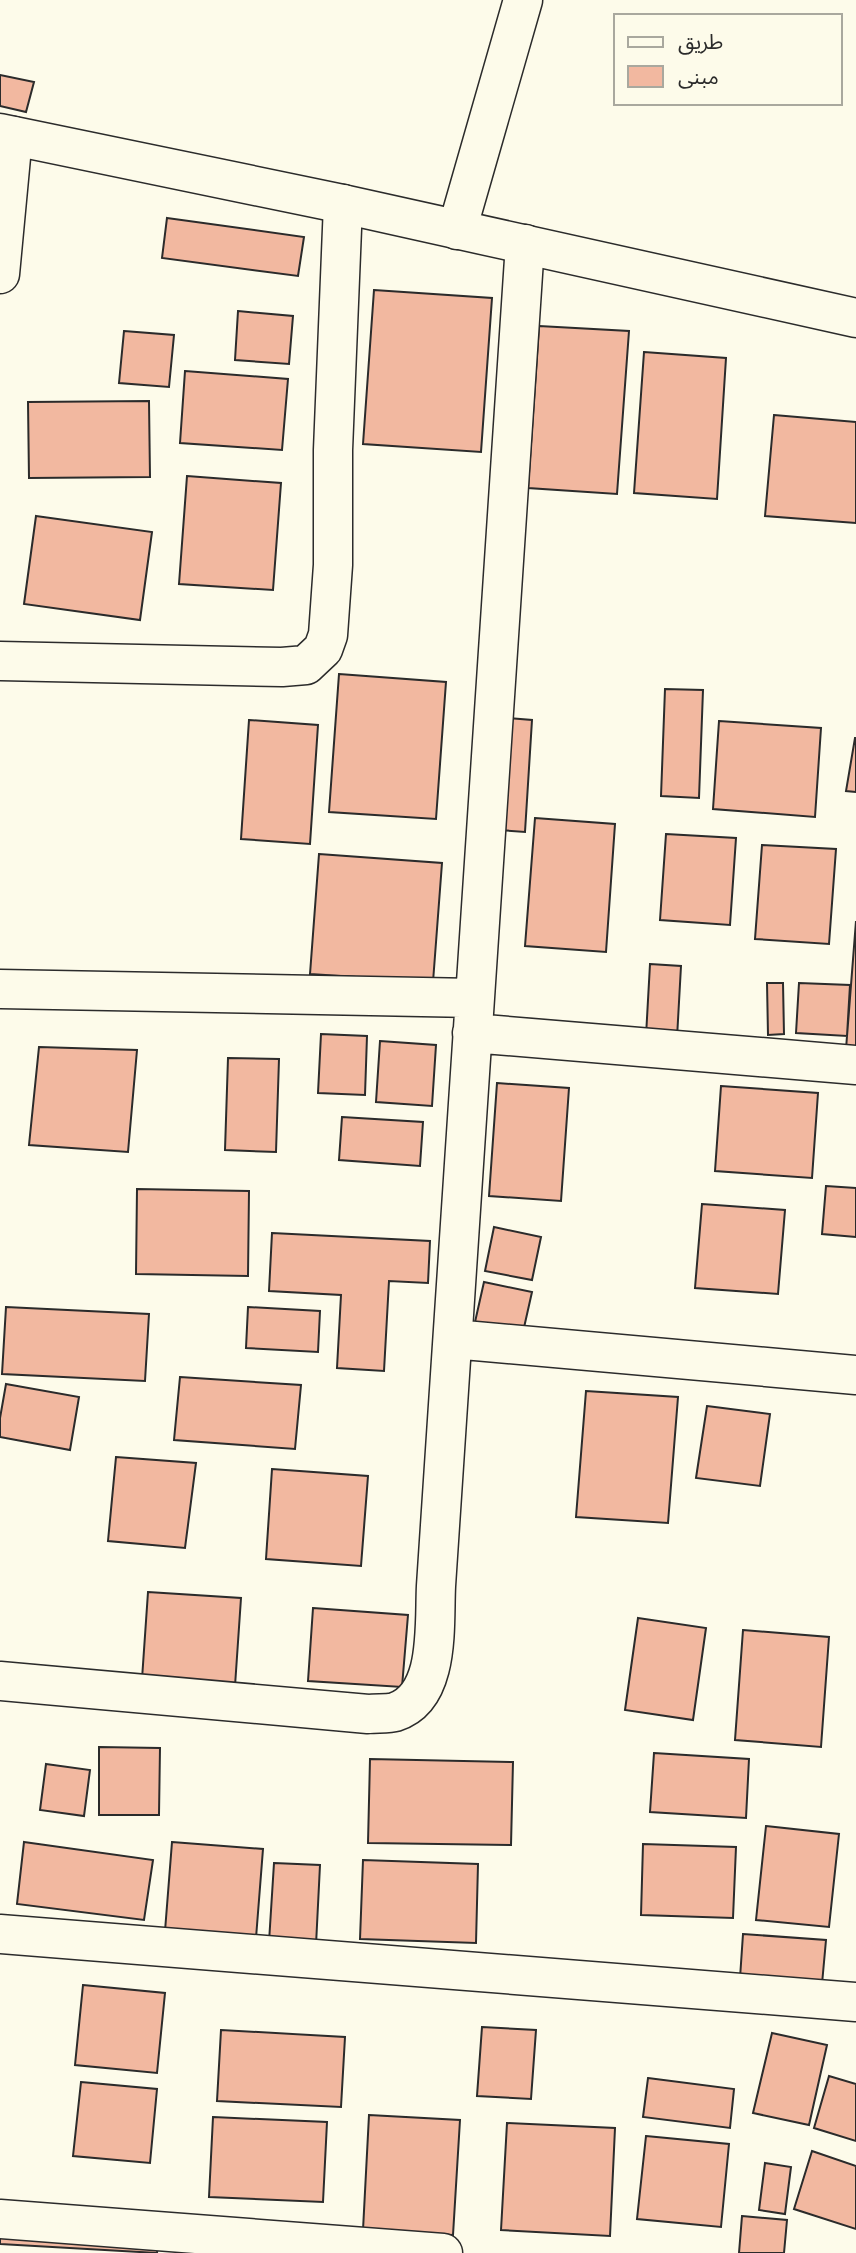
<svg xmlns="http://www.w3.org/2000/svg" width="856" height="2253" viewBox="0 0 856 2253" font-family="'PT Sans','Noto Sans Arabic',sans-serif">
	<rect width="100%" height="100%" fill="#fdfbea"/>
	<!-- building -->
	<path fill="#f2b8a0" stroke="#2b2b2b" stroke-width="2" d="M 0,75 L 34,82 L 26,112 L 0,106 Z
		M 167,218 L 304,237 L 298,276 L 162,258 Z
		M 374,290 L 492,298 L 481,452 L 363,444 Z
		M 238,311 L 293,316 L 289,364 L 235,360 Z
		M 539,326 L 629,331 L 617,494 L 528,488 Z
		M 124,331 L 174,335 L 169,387 L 119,383 Z
		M 644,352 L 726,358 L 717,499 L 634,493 Z
		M 185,371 L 288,379 L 282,450 L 180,443 Z
		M 149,401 L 150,477 L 29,478 L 28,402 Z
		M 774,415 L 856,422 L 856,523 L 765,516 Z
		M 187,476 L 281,483 L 273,590 L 179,584 Z
		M 36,516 L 152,532 L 140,620 L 24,604 Z
		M 339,674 L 446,682 L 436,819 L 329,812 Z
		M 665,689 L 703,690 L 699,798 L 661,796 Z
		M 508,718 L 532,720 L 525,832 L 500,830 Z
		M 249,720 L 318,725 L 310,844 L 241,839 Z
		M 719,721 L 821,728 L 815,817 L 713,809 Z
		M 855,738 L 856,738 L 856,792 L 846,791 Z
		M 535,818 L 615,824 L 606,952 L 525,946 Z
		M 666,834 L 736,838 L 730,925 L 660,920 Z
		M 762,845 L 836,849 L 829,944 L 755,939 Z
		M 319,854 L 442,863 L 433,982 L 310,974 Z
		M 856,921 L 856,1050 L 846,1049 Z
		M 650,964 L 681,966 L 677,1038 L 646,1036 Z
		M 767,983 L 783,983 L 784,1034 L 768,1035 Z
		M 799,983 L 850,985 L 847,1036 L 796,1033 Z
		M 321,1034 L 367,1036 L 365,1095 L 318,1093 Z
		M 380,1041 L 436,1045 L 432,1106 L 376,1102 Z
		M 39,1047 L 137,1050 L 128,1152 L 29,1145 Z
		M 228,1058 L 279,1059 L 276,1152 L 225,1150 Z
		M 497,1083 L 569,1088 L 561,1201 L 489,1196 Z
		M 721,1086 L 818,1093 L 812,1178 L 715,1171 Z
		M 342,1117 L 423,1122 L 420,1166 L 339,1160 Z
		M 826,1186 L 856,1188 L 856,1237 L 822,1234 Z
		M 137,1189 L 249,1191 L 248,1276 L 136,1274 Z
		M 702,1204 L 785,1210 L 778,1294 L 695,1288 Z
		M 494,1227 L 541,1237 L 532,1280 L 485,1271 Z
		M 272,1233 L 430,1241 L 428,1283 L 389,1281 L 384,1371 L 337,1368 L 341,1295 L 269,1291 Z
		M 484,1282 L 532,1292 L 523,1332 L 475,1322 Z
		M 6,1307 L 149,1314 L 145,1381 L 2,1374 Z
		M 248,1307 L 320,1311 L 318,1352 L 246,1348 Z
		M 180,1377 L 301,1385 L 295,1449 L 174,1440 Z
		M 6,1384 L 79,1397 L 70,1450 L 0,1437 L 0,1418 Z
		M 586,1391 L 678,1397 L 668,1523 L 576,1517 Z
		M 707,1406 L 770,1414 L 760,1486 L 696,1478 Z
		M 116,1457 L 196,1463 L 185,1548 L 108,1541 Z
		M 272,1469 L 368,1476 L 361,1566 L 266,1559 Z
		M 148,1592 L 241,1598 L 235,1686 L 142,1679 Z
		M 313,1608 L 408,1615 L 402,1687 L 308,1681 Z
		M 638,1618 L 706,1628 L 693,1720 L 625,1710 Z
		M 743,1630 L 829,1637 L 821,1747 L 735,1740 Z
		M 99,1747 L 160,1748 L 159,1815 L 99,1815 Z
		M 654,1753 L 749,1759 L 746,1818 L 650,1812 Z
		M 370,1759 L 513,1762 L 511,1845 L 368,1843 Z
		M 46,1764 L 90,1770 L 84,1816 L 40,1810 Z
		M 766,1826 L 839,1834 L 829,1927 L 756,1920 Z
		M 24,1842 L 153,1860 L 144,1920 L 17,1904 Z
		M 172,1842 L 263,1849 L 256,1938 L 165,1931 Z
		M 643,1844 L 736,1847 L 733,1918 L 641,1915 Z
		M 363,1860 L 478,1864 L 476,1943 L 360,1939 Z
		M 274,1863 L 320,1865 L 316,1945 L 269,1942 Z
		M 743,1934 L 826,1940 L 822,1984 L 740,1978 Z
		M 83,1985 L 165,1993 L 157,2073 L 75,2065 Z
		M 482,2027 L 536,2030 L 531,2099 L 477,2096 Z
		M 221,2030 L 345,2037 L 341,2107 L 217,2101 Z
		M 772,2033 L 827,2045 L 809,2125 L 753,2113 Z
		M 829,2076 L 856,2084 L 856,2141 L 814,2128 Z
		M 648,2078 L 734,2089 L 730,2128 L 643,2117 Z
		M 81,2082 L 157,2089 L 150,2163 L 73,2156 Z
		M 369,2115 L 460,2120 L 453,2235 L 363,2230 Z
		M 213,2117 L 327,2122 L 323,2202 L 209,2197 Z
		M 507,2123 L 615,2128 L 610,2236 L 501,2230 Z
		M 646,2136 L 729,2144 L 721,2227 L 637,2219 Z
		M 812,2151 L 856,2166 L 856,2229 L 794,2209 Z
		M 765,2163 L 791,2167 L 785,2214 L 759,2210 Z
		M 742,2216 L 787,2220 L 784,2253 L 739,2253 Z
		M 0,2234 L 158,2243 L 157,2253 L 0,2244 Z"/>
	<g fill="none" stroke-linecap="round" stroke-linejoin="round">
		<!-- minor casing -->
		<g stroke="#2b2b2b" stroke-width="41">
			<path id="minor" d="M 457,230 L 523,0
				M 0,274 L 13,136
				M 0,661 L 282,667 L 306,665 L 323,649 L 328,635 L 333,565 L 333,450 L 343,204
				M 0,989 L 474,998
				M 472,1033 L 856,1065
				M 453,1339 L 856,1375
				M 0,1681 L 368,1714 C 377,1713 388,1714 395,1712 C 441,1697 434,1625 436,1586 L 525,244
				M 0,1934 L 856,2002
				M 0,2219 L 443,2253"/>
		</g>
		<!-- major casing -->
		<g stroke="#2b2b2b" stroke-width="41">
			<path id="major" d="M 0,133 L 343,204 L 856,318"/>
		</g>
		<!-- minor -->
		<use href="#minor" stroke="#fdfbea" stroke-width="38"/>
		<!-- major -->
		<use href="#major" stroke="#fdfbea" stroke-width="38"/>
	</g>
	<!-- legend -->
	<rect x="614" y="14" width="228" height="91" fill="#fdfbea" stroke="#a9a89e" stroke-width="2"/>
	<rect x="628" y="37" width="35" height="10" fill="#fdfbea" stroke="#a9a89e" stroke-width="2"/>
	<text x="678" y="49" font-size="21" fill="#2b2b2b">طريق</text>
	<rect x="628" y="66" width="35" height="21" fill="#f2b8a0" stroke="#a9a89e" stroke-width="2"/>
	<text x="678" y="84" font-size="21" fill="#2b2b2b">مبنى</text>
</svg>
